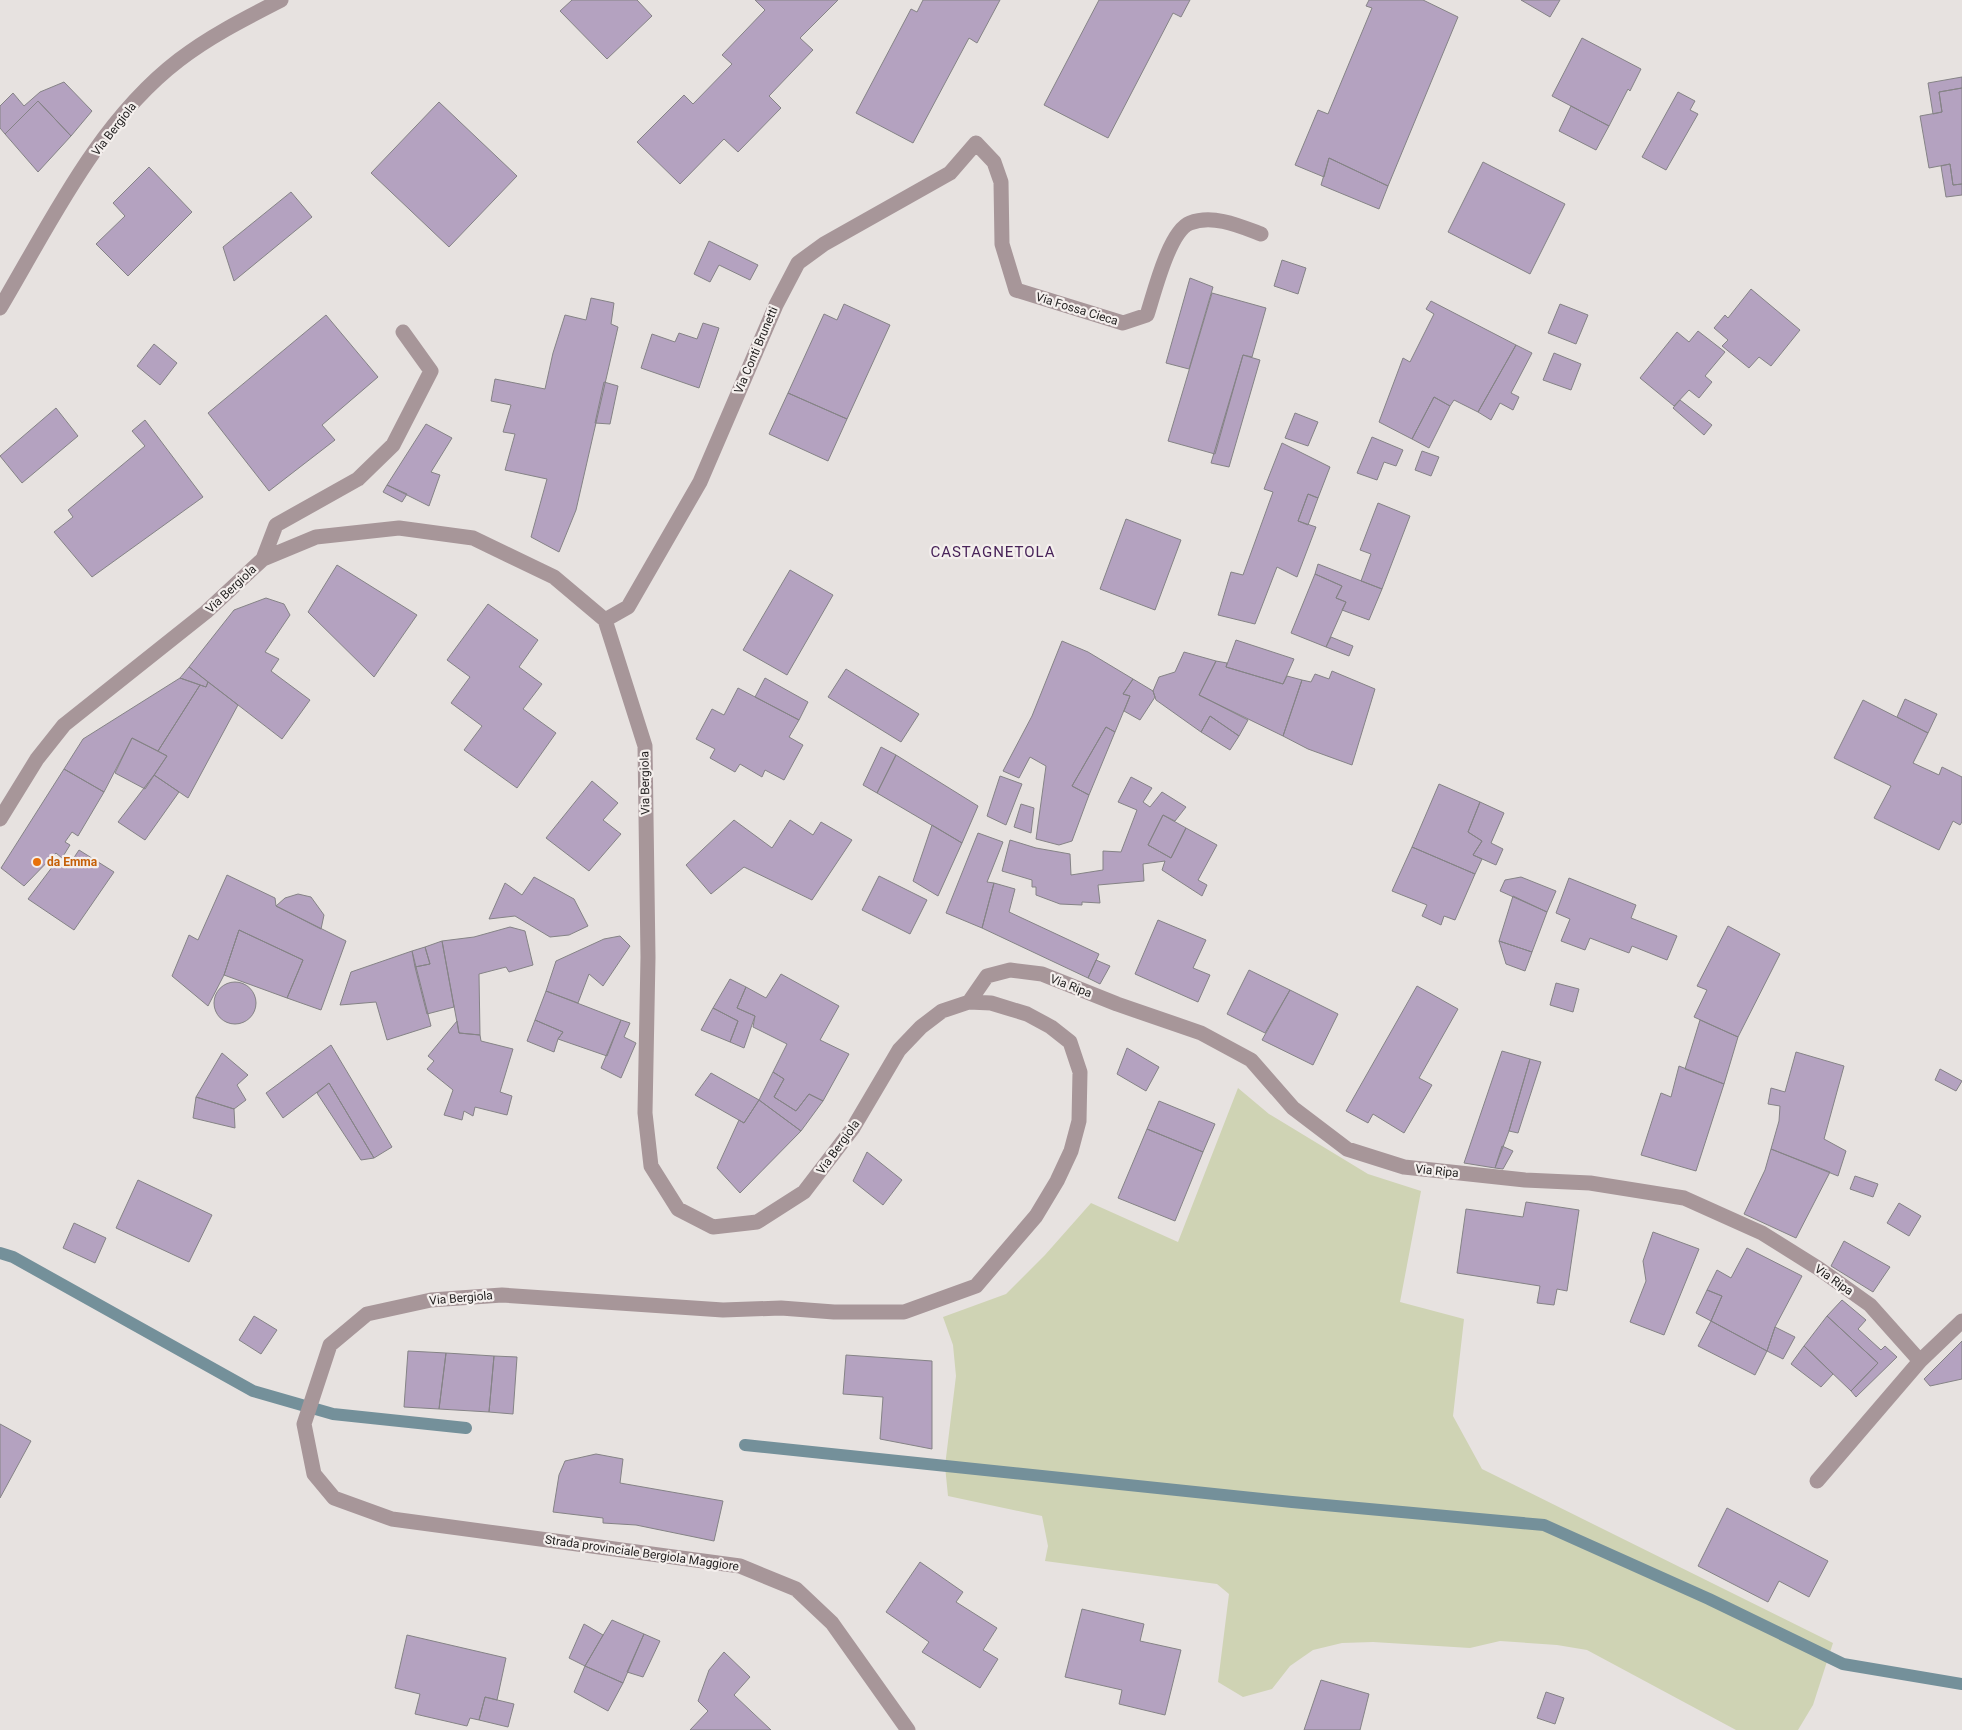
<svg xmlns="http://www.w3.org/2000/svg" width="1962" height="1730" viewBox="0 0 1962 1730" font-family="Roboto,sans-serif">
	<rect width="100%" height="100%" fill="#e7e2e0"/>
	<!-- green -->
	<path fill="#cfd3b4" d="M 1238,1088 L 1269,1114 L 1368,1174 L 1421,1191 L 1400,1302 L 1464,1319 L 1453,1416 L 1482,1469 L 1833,1643 L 1813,1705 L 1798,1730 L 1736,1730 L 1587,1650 L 1557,1645 L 1500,1641 L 1470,1648 L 1373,1642 L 1342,1643 L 1313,1650 L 1290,1666 L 1272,1689 L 1243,1697 L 1218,1682 L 1229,1594 L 1217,1584 L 1045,1561 L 1048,1546 L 1042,1516 L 948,1496 L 945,1466 L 956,1376 L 953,1345 L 943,1317 L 1006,1294 L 1045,1255 L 1091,1203 L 1178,1242 Z"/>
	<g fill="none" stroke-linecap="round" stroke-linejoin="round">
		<!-- stream -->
		<path stroke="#74909a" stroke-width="12" d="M 0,1253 L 13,1257 L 253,1391 L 333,1414 L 466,1428
			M 745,1445 L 1292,1502 L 1544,1525 L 1709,1599 L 1843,1664 L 1962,1684"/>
	</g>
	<!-- building -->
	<path fill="#b4a2c0" stroke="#858386" d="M 572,0 L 637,0 L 652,16 L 607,59 L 560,11 Z
		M 755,0 L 838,0 L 800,38 L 813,50 L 769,96 L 781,108 L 738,152 L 724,139 L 680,184 L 637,142 L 684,95 L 693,104 L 732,64 L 722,55 L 765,10 Z
		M 923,0 L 1000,0 L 977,43 L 969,38 L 913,143 L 856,113 L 911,9 L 917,12 Z
		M 1099,0 L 1190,0 L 1181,17 L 1173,13 L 1108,138 L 1044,105 Z
		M 1369,0 L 1423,0 L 1458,17 L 1388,186 L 1329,158 L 1324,177 L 1295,165 L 1318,110 L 1328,114 L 1372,8 L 1366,6 Z
		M 1521,0 L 1560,0 L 1550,17 Z
		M 1582,38 L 1641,69 L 1630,91 L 1628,89 L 1609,126 L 1552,96 Z
		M 1962,77 L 1962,88 L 1939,92 L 1942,112 L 1933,114 L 1928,83 Z
		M 64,82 L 92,111 L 71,136 L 38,101 L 5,134 L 0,128 L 0,106 L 13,93 L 24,106 L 40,92 Z
		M 1962,88 L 1962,184 L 1953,185 L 1950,164 L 1929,168 L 1920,116 L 1942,112 L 1939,92 Z
		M 1678,92 L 1695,101 L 1690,110 L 1698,114 L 1666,170 L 1642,157 Z
		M 38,101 L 71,136 L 38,172 L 5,134 Z
		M 439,102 L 517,176 L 449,247 L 371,173 Z
		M 1571,106 L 1609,126 L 1596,150 L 1559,131 Z
		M 1329,158 L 1388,186 L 1379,209 L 1321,185 Z
		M 1483,162 L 1565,204 L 1530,274 L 1448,232 Z
		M 1950,164 L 1953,185 L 1962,184 L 1962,195 L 1946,197 L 1941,166 Z
		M 149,167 L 192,212 L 128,276 L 96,244 L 125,216 L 113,203 Z
		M 291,192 L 312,217 L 234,281 L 223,247 Z
		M 709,241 L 758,265 L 750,280 L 719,265 L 710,282 L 694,274 Z
		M 1282,260 L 1306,268 L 1298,294 L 1274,286 Z
		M 1190,278 L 1213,287 L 1189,369 L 1166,363 Z
		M 1751,289 L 1800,330 L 1771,366 L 1759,357 L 1749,368 L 1722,346 L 1728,340 L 1714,328 L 1725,315 L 1728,318 Z
		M 1212,293 L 1266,308 L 1252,357 L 1243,355 L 1215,454 L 1168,441 Z
		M 591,298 L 614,303 L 611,324 L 618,327 L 576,510 L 559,552 L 531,537 L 547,479 L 505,470 L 515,434 L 503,432 L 511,405 L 491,401 L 495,379 L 545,389 L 553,353 L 565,315 L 586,320 Z
		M 1431,301 L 1516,345 L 1478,412 L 1454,400 L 1450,406 L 1434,397 L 1412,439 L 1379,422 L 1403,358 L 1410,362 L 1434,314 L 1426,309 Z
		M 844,304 L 890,325 L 847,419 L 788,393 L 824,314 L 837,320 Z
		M 1560,304 L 1588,315 L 1576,344 L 1548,333 Z
		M 326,315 L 378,377 L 322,425 L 335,440 L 269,491 L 208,413 Z
		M 703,323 L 719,328 L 699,388 L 641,368 L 652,334 L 675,342 L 679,333 L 697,339 Z
		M 1698,331 L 1725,352 L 1705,376 L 1712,382 L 1699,398 L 1689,390 L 1674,406 L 1640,378 L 1677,332 L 1689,342 Z
		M 154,344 L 177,363 L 160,385 L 137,366 Z
		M 1516,345 L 1532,353 L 1511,393 L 1519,397 L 1513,410 L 1500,403 L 1491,420 L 1478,412 Z
		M 1554,353 L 1581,364 L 1571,390 L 1543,380 Z
		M 1243,355 L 1260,360 L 1229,467 L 1211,463 Z
		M 604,382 L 618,386 L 610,424 L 595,423 Z
		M 788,393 L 847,419 L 828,461 L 769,434 Z
		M 1434,397 L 1450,406 L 1429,448 L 1412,439 Z
		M 1680,400 L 1712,425 L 1704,435 L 1673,408 Z
		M 56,408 L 78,436 L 22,483 L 0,456 Z
		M 1295,413 L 1318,422 L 1308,446 L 1285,438 Z
		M 145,420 L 203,497 L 92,577 L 54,532 L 73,517 L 68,510 L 145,446 L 132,431 Z
		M 426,424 L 452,438 L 431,472 L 440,475 L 429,506 L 387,485 Z
		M 1372,437 L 1403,450 L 1396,466 L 1384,462 L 1377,480 L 1357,473 Z
		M 1282,443 L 1330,467 L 1318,498 L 1308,494 L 1298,521 L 1316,527 L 1297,577 L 1277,567 L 1255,624 L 1218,615 L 1231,572 L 1243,575 L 1273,492 L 1264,489 Z
		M 1422,451 L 1439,457 L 1431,476 L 1415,470 Z
		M 387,485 L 407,494 L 402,502 L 383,492 Z
		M 1308,494 L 1318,498 L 1308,525 L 1298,521 Z
		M 1378,503 L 1410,516 L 1382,589 L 1361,581 L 1371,554 L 1360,550 Z
		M 1126,519 L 1181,540 L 1155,610 L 1100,589 Z
		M 1318,564 L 1382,589 L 1369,620 L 1342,610 L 1346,602 L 1336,598 L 1342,586 L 1315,574 Z
		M 337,565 L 417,615 L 374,677 L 308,612 Z
		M 790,570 L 833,595 L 787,675 L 743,650 Z
		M 1315,574 L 1342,586 L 1336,598 L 1346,602 L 1326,647 L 1291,633 Z
		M 266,598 L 284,604 L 290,615 L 265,652 L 279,659 L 271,671 L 310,700 L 282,739 L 189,667 L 234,610 Z
		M 488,604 L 538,640 L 519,667 L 542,684 L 523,709 L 556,733 L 517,788 L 464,750 L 482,726 L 451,703 L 470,677 L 447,660 Z
		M 1331,637 L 1353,646 L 1349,656 L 1326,647 Z
		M 1236,640 L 1294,659 L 1283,684 L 1226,667 Z
		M 1062,641 L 1088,652 L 1133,679 L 1123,694 L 1130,696 L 1115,732 L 1106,727 L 1072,786 L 1089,795 L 1072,841 L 1059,845 L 1036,839 L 1046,766 L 1030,757 L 1019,778 L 1003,771 L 1032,716 Z
		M 1184,652 L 1216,661 L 1199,695 L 1248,720 L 1239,736 L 1210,716 L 1201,732 L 1156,700 L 1153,691 L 1159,677 L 1175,672 Z
		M 1216,661 L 1227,663 L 1226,667 L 1283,684 L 1287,676 L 1302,680 L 1283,736 L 1199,695 Z
		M 189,667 L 208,682 L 206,687 L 180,678 Z
		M 846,669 L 919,714 L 901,742 L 828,697 Z
		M 1332,671 L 1375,689 L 1352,765 L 1308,749 L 1283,736 L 1302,680 L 1311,682 L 1315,674 L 1329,679 Z
		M 180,678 L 200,685 L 158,751 L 132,738 L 104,792 L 64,769 L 83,739 Z
		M 765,678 L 808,702 L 799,720 L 755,697 Z
		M 1133,679 L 1153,691 L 1155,697 L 1140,720 L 1124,711 L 1130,696 L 1123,694 Z
		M 208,682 L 238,705 L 188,798 L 154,775 L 167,756 L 158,751 L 200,685 L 206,687 Z
		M 738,688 L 799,720 L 789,737 L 803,745 L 784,780 L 765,770 L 762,777 L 740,764 L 735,772 L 710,758 L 715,749 L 696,739 L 712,709 L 724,715 Z
		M 1905,699 L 1937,714 L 1928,733 L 1897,717 Z
		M 1863,700 L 1928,733 L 1913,763 L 1939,775 L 1942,767 L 1962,777 L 1962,822 L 1960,825 L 1953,821 L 1939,850 L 1874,818 L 1891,786 L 1834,758 Z
		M 1210,716 L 1239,736 L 1230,750 L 1201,732 Z
		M 1106,727 L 1115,732 L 1089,795 L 1072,786 Z
		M 132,738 L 167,756 L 145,789 L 115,773 Z
		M 881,747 L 896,755 L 877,793 L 863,785 Z
		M 896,755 L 978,806 L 962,843 L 877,793 Z
		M 64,769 L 104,792 L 78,836 L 72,832 L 65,842 L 70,845 L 62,858 L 56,853 L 24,886 L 1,868 Z
		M 154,775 L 179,792 L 145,840 L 118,822 Z
		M 1000,776 L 1022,784 L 1006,825 L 987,816 Z
		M 1131,777 L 1152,788 L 1143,802 L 1150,807 L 1162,792 L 1186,807 L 1175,821 L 1163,815 L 1148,845 L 1171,858 L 1186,828 L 1217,845 L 1198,880 L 1207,885 L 1202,896 L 1162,870 L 1165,861 L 1143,864 L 1144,881 L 1098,885 L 1100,903 L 1082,902 L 1082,905 L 1060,904 L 1036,895 L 1036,887 L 1032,887 L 1032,880 L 1002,871 L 1010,840 L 1036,848 L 1070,854 L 1071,875 L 1103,870 L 1103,851 L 1121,852 L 1137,810 L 1118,802 Z
		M 592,781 L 618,803 L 603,820 L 621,834 L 589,871 L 546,838 Z
		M 1439,784 L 1480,802 L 1468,832 L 1482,841 L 1473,855 L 1482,859 L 1475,874 L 1412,847 Z
		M 1480,802 L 1504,813 L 1491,843 L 1503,849 L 1496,865 L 1473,855 L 1482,841 L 1468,832 Z
		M 1021,804 L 1034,808 L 1031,833 L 1014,827 Z
		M 1163,815 L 1186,828 L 1171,858 L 1148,845 Z
		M 734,820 L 772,848 L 790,820 L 813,835 L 821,822 L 852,840 L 812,900 L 744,867 L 711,894 L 686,865 Z
		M 932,825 L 962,843 L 938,896 L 913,881 Z
		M 978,833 L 1003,842 L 987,882 L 994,883 L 982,928 L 946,913 Z
		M 1412,847 L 1475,874 L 1455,920 L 1444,916 L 1441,925 L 1422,916 L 1427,905 L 1392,891 Z
		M 79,850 L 114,872 L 74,930 L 28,899 L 56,862 L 67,868 Z
		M 227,875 L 275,898 L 276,906 L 346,941 L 321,1010 L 287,998 L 303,960 L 239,930 L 224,975 L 208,1006 L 172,976 L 189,935 L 198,940 Z
		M 879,876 L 927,900 L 910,934 L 862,910 Z
		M 534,877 L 574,899 L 588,926 L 569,935 L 550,937 L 515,916 L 489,919 L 505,883 L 522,895 Z
		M 1521,877 L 1556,891 L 1547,912 L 1500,891 L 1505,880 Z
		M 1569,878 L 1636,905 L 1631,918 L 1677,936 L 1667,960 L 1632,946 L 1629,953 L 1590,938 L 1585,950 L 1561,941 L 1570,919 L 1556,913 Z
		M 994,883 L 1015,889 L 1009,912 L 1099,954 L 1088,978 L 982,928 Z
		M 298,894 L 311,897 L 324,915 L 321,929 L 276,906 L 285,898 Z
		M 1513,896 L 1547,912 L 1532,952 L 1499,941 Z
		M 1158,920 L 1206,940 L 1193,968 L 1210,975 L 1198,1002 L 1135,974 Z
		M 1728,926 L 1780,954 L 1738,1037 L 1694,1017 L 1707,990 L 1697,986 Z
		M 510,927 L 525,931 L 533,965 L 509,972 L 506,967 L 479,974 L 480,1035 L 459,1033 L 442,941 L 474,937 Z
		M 239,930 L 303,960 L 287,998 L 224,975 Z
		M 620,936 L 630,946 L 603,986 L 589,974 L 578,1003 L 546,991 L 556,961 L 604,939 Z
		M 442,941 L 454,1007 L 427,1014 L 415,967 L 430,964 L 425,947 Z
		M 1499,941 L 1532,952 L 1525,971 L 1506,964 Z
		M 425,947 L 430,964 L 415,967 L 412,951 Z
		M 412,951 L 431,1026 L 387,1040 L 376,1002 L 340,1005 L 351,972 Z
		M 1096,960 L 1110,966 L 1100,984 L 1088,978 Z
		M 1249,970 L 1290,990 L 1265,1033 L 1227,1014 Z
		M 781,974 L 839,1006 L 820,1040 L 849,1054 L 823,1101 L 809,1094 L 796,1111 L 774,1097 L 784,1079 L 773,1072 L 787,1044 L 753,1027 L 755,1016 L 737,1008 L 746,987 L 766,998 Z
		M 730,979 L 746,987 L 737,1008 L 755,1016 L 744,1048 L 730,1042 L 738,1021 L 713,1008 Z
		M214 1003a21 21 0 1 1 42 0a21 21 0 1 1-42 0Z
		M 1556,983 L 1579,989 L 1573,1012 L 1550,1005 Z
		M 1417,986 L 1458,1009 L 1419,1078 L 1432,1085 L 1404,1133 L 1373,1114 L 1368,1123 L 1346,1111 Z
		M 1290,990 L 1338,1014 L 1313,1065 L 1262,1040 Z
		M 546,991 L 621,1020 L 607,1056 L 558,1039 L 563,1032 L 535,1020 Z
		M 713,1008 L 738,1021 L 730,1042 L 701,1030 Z
		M 535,1020 L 563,1032 L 558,1039 L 554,1052 L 527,1041 Z
		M 621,1020 L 630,1023 L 624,1037 L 636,1043 L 621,1078 L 601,1068 Z
		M 1700,1020 L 1738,1037 L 1724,1084 L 1685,1069 Z
		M 457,1021 L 459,1033 L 480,1035 L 481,1041 L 513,1049 L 500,1092 L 512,1096 L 507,1115 L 475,1107 L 473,1116 L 464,1111 L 462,1120 L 444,1115 L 453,1090 L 427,1069 L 434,1061 L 428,1056 Z
		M 331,1045 L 392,1147 L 374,1158 L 329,1083 L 283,1118 L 266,1093 Z
		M 1127,1048 L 1159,1067 L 1146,1091 L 1117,1074 Z
		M 1502,1051 L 1530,1059 L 1509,1131 L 1495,1168 L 1464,1163 Z
		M 1796,1052 L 1844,1066 L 1824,1139 L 1846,1151 L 1838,1176 L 1771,1149 L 1779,1121 L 1780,1106 L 1768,1104 L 1771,1088 L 1785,1092 Z
		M 222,1053 L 248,1075 L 237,1085 L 246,1100 L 234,1109 L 196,1097 Z
		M 1530,1059 L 1541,1062 L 1518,1133 L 1509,1131 Z
		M 1679,1066 L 1724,1084 L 1696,1171 L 1641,1155 L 1661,1093 L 1671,1097 Z
		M 1940,1069 L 1962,1081 L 1956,1091 L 1935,1080 Z
		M 773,1072 L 784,1079 L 774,1097 L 796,1111 L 809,1094 L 823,1101 L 801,1131 L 759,1100 Z
		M 711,1073 L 759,1100 L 744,1123 L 695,1095 Z
		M 329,1083 L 374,1158 L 361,1160 L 317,1093 Z
		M 196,1097 L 234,1109 L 235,1128 L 193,1118 Z
		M 759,1100 L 801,1131 L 740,1193 L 717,1168 L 739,1120 L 744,1123 Z
		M 1159,1101 L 1215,1124 L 1203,1152 L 1147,1129 Z
		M 1147,1129 L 1203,1152 L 1175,1221 L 1118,1198 Z
		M 1502,1146 L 1513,1151 L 1503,1169 L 1495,1168 Z
		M 1771,1149 L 1830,1172 L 1796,1238 L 1744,1214 L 1765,1170 Z
		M 867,1152 L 902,1180 L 883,1205 L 853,1181 Z
		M 1855,1176 L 1878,1184 L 1873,1197 L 1850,1189 Z
		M 138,1180 L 212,1215 L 189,1262 L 116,1228 Z
		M 1526,1202 L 1579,1210 L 1567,1291 L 1557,1289 L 1554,1305 L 1537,1303 L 1540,1286 L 1457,1273 L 1466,1209 L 1523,1217 Z
		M 1899,1203 L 1921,1216 L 1909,1236 L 1887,1223 Z
		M 74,1223 L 106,1238 L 95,1263 L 63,1248 Z
		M 1653,1232 L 1699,1249 L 1664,1335 L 1630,1322 L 1646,1281 L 1643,1261 Z
		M 1844,1241 L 1890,1267 L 1873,1292 L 1831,1266 Z
		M 1747,1248 L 1802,1276 L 1775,1327 L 1767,1351 L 1711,1321 L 1722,1296 L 1707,1290 L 1717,1270 L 1731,1278 Z
		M 1707,1290 L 1722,1296 L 1711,1321 L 1696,1313 Z
		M 1842,1300 L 1866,1320 L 1858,1329 L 1881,1350 L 1885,1346 L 1897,1357 L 1856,1397 L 1851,1391 L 1878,1363 L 1827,1316 Z
		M 254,1316 L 277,1330 L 261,1354 L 239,1340 Z
		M 1827,1316 L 1878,1363 L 1851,1391 L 1804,1346 Z
		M 1711,1321 L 1767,1351 L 1755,1375 L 1698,1346 Z
		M 1775,1327 L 1795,1337 L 1783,1359 L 1767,1351 Z
		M 1962,1341 L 1962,1379 L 1930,1386 L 1924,1379 Z
		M 1804,1346 L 1833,1374 L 1821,1387 L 1791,1364 Z
		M 408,1351 L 446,1353 L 439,1409 L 404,1407 Z
		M 446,1353 L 494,1356 L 489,1412 L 439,1409 Z
		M 846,1355 L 932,1361 L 932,1449 L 880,1439 L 883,1397 L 843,1394 Z
		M 494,1356 L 517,1357 L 513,1414 L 489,1412 Z
		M 0,1424 L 31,1441 L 0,1498 Z
		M 596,1454 L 623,1459 L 620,1483 L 723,1501 L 714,1541 L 636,1525 L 603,1523 L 603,1518 L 553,1512 L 559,1475 L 565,1461 Z
		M 1727,1508 L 1828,1561 L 1809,1597 L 1779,1581 L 1768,1602 L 1698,1566 Z
		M 920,1562 L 963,1592 L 956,1602 L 997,1628 L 983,1650 L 998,1659 L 980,1688 L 922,1652 L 929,1642 L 886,1612 Z
		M 1082,1609 L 1144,1624 L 1140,1641 L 1181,1650 L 1165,1715 L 1119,1704 L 1122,1690 L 1065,1677 Z
		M 612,1620 L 644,1634 L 623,1683 L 585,1666 Z
		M 584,1624 L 603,1635 L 585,1666 L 569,1658 Z
		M 644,1634 L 660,1641 L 643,1677 L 627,1672 Z
		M 407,1635 L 506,1658 L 497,1700 L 485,1697 L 479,1720 L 470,1718 L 467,1726 L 415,1714 L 420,1694 L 395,1688 Z
		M 724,1652 L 750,1677 L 734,1695 L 771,1730 L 690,1730 L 708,1711 L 698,1701 L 709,1670 Z
		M 585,1666 L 623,1683 L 608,1711 L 574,1692 Z
		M 1321,1680 L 1369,1694 L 1360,1730 L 1304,1730 Z
		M 1546,1692 L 1564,1698 L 1555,1724 L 1537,1718 Z
		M 485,1697 L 514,1704 L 508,1727 L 479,1720 Z"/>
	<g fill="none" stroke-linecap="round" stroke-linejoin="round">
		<!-- minor -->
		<path stroke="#a79699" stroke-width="15" d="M 0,308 C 51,222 98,122 179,60 C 210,36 246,18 281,0
			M 263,559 L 276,525 L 358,479 L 393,445 L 431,371 L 403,332
			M 605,620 L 628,607 L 700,482 L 776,305 L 798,263 L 824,244 L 950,173 L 976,143 L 994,162 L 1001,182 L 1002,244 L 1016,290 L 1123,323 L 1147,315 C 1154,294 1169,231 1190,223 C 1213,214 1240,226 1261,234
			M 0,819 L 37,759 L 64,725 L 206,612 L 263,559 L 316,537 L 399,528 L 473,538 L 554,577 L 605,620 L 645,746 L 648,957 L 645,1113 L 651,1166 L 678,1209 L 713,1227 L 757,1222 L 804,1192 L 853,1128 L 899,1050 L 921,1027 L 942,1011 L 969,1002 L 991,1003 L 1027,1014 L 1051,1027 L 1070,1042 L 1080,1072 L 1079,1121 L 1071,1151 L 1057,1181 L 1036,1216 L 976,1286 L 904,1312 L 834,1312 L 781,1308 L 723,1310 L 502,1295 L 431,1300 L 367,1314 L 330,1345 L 304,1424 L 314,1474 L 334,1498 L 392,1519 L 740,1566 L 796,1589 L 832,1623 L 908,1730
			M 969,1002 L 987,976 L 1010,970 L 1042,974 L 1117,1004 L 1201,1033 L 1251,1060 L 1293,1108 L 1347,1149 L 1404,1167 L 1525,1180 L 1590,1183 L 1684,1198 L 1762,1233 L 1818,1268 L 1870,1305 L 1920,1361
			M 1817,1481 L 1920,1361 L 1962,1321"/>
	</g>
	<!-- markers -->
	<circle fill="#e8710a" stroke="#f4efed" stroke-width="2" cx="37" cy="862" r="5"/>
	<g text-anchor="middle" stroke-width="4.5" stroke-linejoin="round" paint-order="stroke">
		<!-- street labels -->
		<g font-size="12" fill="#1f1d1d" stroke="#f4efed">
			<text transform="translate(114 129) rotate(-52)" y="4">Via Bergiola</text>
			<text transform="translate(1077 309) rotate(17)" y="4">Via Fossa Cieca</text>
			<text transform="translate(756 350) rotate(-67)" y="4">Via Conti Brunetti</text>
			<text transform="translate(231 589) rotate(-43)" y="4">Via Bergiola</text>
			<text transform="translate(645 783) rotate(-91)" y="4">Via Bergiola</text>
			<text transform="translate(1071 986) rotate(21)" y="4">Via Ripa</text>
			<text transform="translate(838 1147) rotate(-54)" y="4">Via Bergiola</text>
			<text transform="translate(1437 1171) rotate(6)" y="4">Via Ripa</text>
			<text transform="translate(1834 1280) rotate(35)" y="4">Via Ripa</text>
			<text transform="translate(461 1298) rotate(-5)" y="4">Via Bergiola</text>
			<text transform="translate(642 1553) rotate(8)" y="4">Strada provinciale Bergiola Maggiore</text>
		</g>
		<!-- food labels -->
		<g font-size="12" font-weight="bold" fill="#c56008" stroke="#f4efed" text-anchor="start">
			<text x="47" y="866">da Emma</text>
		</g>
		<!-- quarter labels -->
		<g font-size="15" letter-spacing="1" fill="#482359" stroke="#f4efed">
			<text x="993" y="557">CASTAGNETOLA</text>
		</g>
	</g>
</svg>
